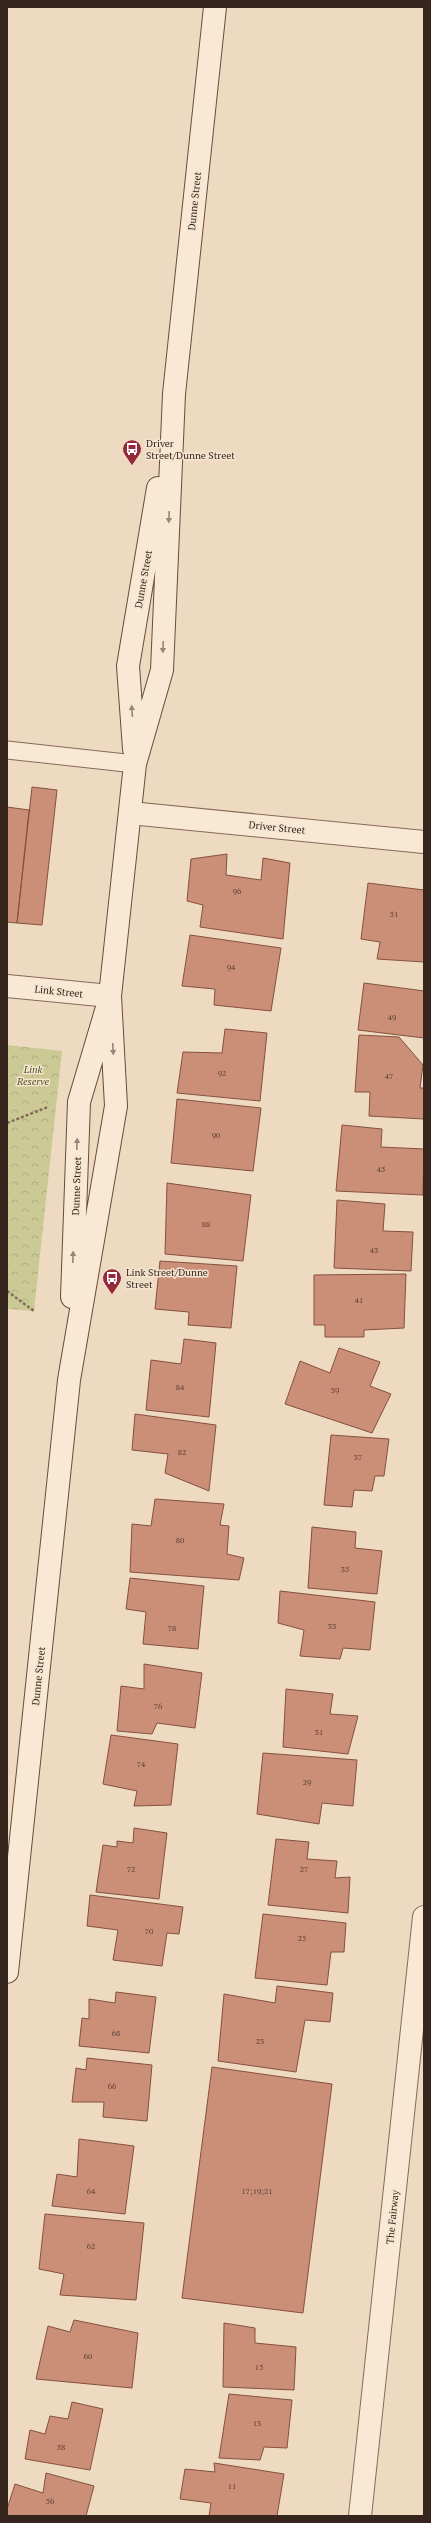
<svg xmlns="http://www.w3.org/2000/svg" width="431" height="2523" viewBox="0 0 431 2523" font-family="'PT Serif',serif">
	<defs>
		<pattern id="park-crowns" width="20" height="18" patternUnits="userSpaceOnUse"><rect width="20" height="18" fill="#cbca95"/><path d="M2 6a3 3 0 1 1 6 0M12 15a3 3 0 1 1 6 0" fill="none" stroke="#afad80"/></pattern>
	</defs>
	<rect width="100%" height="100%" fill="#eddac1"/>
	<!-- park -->
	<path fill="url(#park-crowns)" d="M 7,1045 L 62,1051 L 34,1311 L 7,1309 Z"/>
	<!-- building -->
	<path fill="#cb8e77" stroke="#85513f" d="M 32,787 L 57,790 L 42,925 L 17,923 Z
		M 7,807 L 29,810 L 17,923 L 7,922 Z
		M 227,854 L 226,875 L 261,880 L 263,858 L 290,863 L 283,939 L 200,927 L 203,905 L 187,901 L 191,859 Z
		M 368,883 L 424,890 L 424,962 L 377,959 L 380,942 L 361,939 Z
		M 190,935 L 281,948 L 271,1011 L 214,1005 L 215,989 L 182,986 Z
		M 364,983 L 424,991 L 424,1038 L 358,1030 Z
		M 225,1029 L 267,1033 L 260,1101 L 177,1093 L 183,1052 L 222,1053 Z
		M 359,1035 L 399,1037 L 423,1065 L 420,1088 L 424,1088 L 424,1119 L 369,1116 L 370,1092 L 355,1092 Z
		M 177,1099 L 261,1108 L 253,1171 L 171,1163 Z
		M 342,1125 L 382,1129 L 381,1147 L 424,1149 L 423,1195 L 336,1191 Z
		M 167,1183 L 251,1195 L 243,1261 L 165,1254 Z
		M 337,1200 L 385,1204 L 383,1231 L 413,1232 L 411,1271 L 334,1268 Z
		M 160,1261 L 237,1266 L 231,1328 L 188,1325 L 189,1312 L 155,1309 Z
		M 406,1274 L 404,1328 L 364,1330 L 364,1337 L 325,1337 L 325,1325 L 314,1325 L 314,1275 Z
		M 184,1339 L 216,1343 L 209,1417 L 146,1410 L 151,1360 L 181,1364 Z
		M 339,1348 L 380,1362 L 370,1386 L 391,1394 L 372,1433 L 285,1404 L 300,1361 L 330,1373 Z
		M 135,1414 L 216,1425 L 209,1491 L 165,1473 L 168,1454 L 132,1450 Z
		M 331,1435 L 389,1439 L 384,1476 L 375,1476 L 372,1491 L 354,1490 L 352,1507 L 324,1505 Z
		M 155,1499 L 224,1504 L 220,1525 L 229,1526 L 227,1554 L 244,1558 L 239,1580 L 130,1572 L 132,1524 L 151,1526 Z
		M 312,1527 L 356,1532 L 355,1548 L 382,1551 L 377,1594 L 308,1588 Z
		M 130,1578 L 204,1586 L 198,1649 L 143,1644 L 146,1612 L 126,1609 Z
		M 280,1591 L 375,1602 L 370,1650 L 343,1648 L 340,1659 L 300,1656 L 304,1630 L 278,1623 Z
		M 144,1664 L 202,1673 L 195,1728 L 157,1723 L 152,1734 L 117,1731 L 121,1686 L 144,1689 Z
		M 286,1689 L 333,1694 L 330,1714 L 358,1716 L 348,1754 L 283,1747 Z
		M 111,1735 L 178,1744 L 171,1805 L 134,1806 L 137,1791 L 103,1784 Z
		M 263,1753 L 357,1760 L 353,1806 L 322,1803 L 319,1824 L 257,1814 Z
		M 134,1828 L 167,1833 L 159,1899 L 96,1892 L 103,1845 L 117,1847 L 117,1841 L 133,1843 Z
		M 276,1839 L 309,1842 L 307,1859 L 337,1861 L 335,1878 L 350,1877 L 348,1913 L 268,1905 Z
		M 90,1895 L 183,1907 L 179,1934 L 167,1933 L 162,1966 L 113,1960 L 118,1930 L 87,1926 Z
		M 263,1914 L 346,1923 L 344,1952 L 331,1952 L 327,1985 L 255,1978 Z
		M 277,1986 L 333,1993 L 330,2022 L 305,2020 L 296,2072 L 218,2061 L 224,1994 L 275,2003 Z
		M 116,1992 L 156,1997 L 149,2053 L 79,2046 L 82,2018 L 89,2019 L 89,1999 L 115,2003 Z
		M 87,2058 L 152,2065 L 147,2121 L 103,2117 L 104,2102 L 72,2102 L 76,2068 L 86,2070 Z
		M 212,2067 L 332,2084 L 303,2313 L 182,2298 Z
		M 79,2139 L 134,2146 L 125,2214 L 52,2206 L 57,2174 L 77,2177 Z
		M 45,2214 L 144,2223 L 136,2300 L 60,2295 L 64,2274 L 39,2269 Z
		M 74,2320 L 138,2333 L 132,2388 L 36,2379 L 48,2326 L 70,2332 Z
		M 224,2323 L 255,2328 L 255,2343 L 296,2347 L 294,2390 L 223,2387 Z
		M 229,2394 L 292,2400 L 287,2448 L 264,2447 L 260,2460 L 219,2458 Z
		M 72,2402 L 103,2409 L 90,2470 L 25,2459 L 30,2430 L 45,2434 L 50,2416 L 68,2419 Z
		M 214,2463 L 284,2474 L 277,2516 L 209,2516 L 211,2503 L 180,2499 L 185,2469 L 215,2472 Z
		M 46,2473 L 94,2486 L 86,2516 L 7,2516 L 7,2509 L 15,2484 L 43,2493 Z"/>
	<g fill="none" stroke-linecap="round" stroke-linejoin="round">
		<!-- service casing -->
		<g stroke="#866a59" stroke-width="19">
			<path id="service" d="M 7,750 L 135,764"/>
		</g>
		<!-- minor casing -->
		<g stroke="#866a59" stroke-width="24">
			<path id="minor" d="M 130,813 L 424,842
				M 7,986 L 110,996
				M 360,2516 L 424,1917"/>
		</g>
		<!-- secondary casing -->
		<g stroke="#684c3c" stroke-width="24">
			<path id="secondary" d="M 134,749 L 128,666 L 158,488
				M 72,1297 L 79,1102 L 106,1011
				M 7,1972 L 69,1380 L 116,1106 L 110,996 L 135,764 L 162,670 L 174,394 L 215,7"/>
		</g>
		<!-- path -->
		<path stroke="#866a59" stroke-width="2.5" stroke-dasharray="3 2" stroke-linecap="butt" d="M 7,1123 L 48,1107
			M 7,1291 L 34,1311"/>
		<!-- service -->
		<use href="#service" stroke="#f8e8d4" stroke-width="17"/>
		<!-- minor -->
		<use href="#minor" stroke="#f8e8d4" stroke-width="22"/>
		<!-- secondary -->
		<use href="#secondary" stroke="#f8e8d4" stroke-width="22"/>
	</g>
	<!-- one-way arrows -->
	<defs><path id="oneway-solid" d="M-6-.8H1V-3.2L6.5 0L1 3.2V.8H-6Z"/></defs>
	<g fill="#978678">
		<use href="#oneway-solid" transform="translate(169 517) rotate(92)"/>
		<use href="#oneway-solid" transform="translate(163 647) rotate(92)"/>
		<use href="#oneway-solid" transform="translate(132 711) rotate(-94)"/>
		<use href="#oneway-solid" transform="translate(113 1049) rotate(87)"/>
		<use href="#oneway-solid" transform="translate(77 1144) rotate(-88)"/>
		<use href="#oneway-solid" transform="translate(73 1257) rotate(-88)"/>
	</g>
	<!-- icons -->
	<defs>
		<g id="bus-pin" transform="scale(1)"><path d="M0 17L-7.5 6A9.5 9.5 0 1 1 7.5 6Z" fill="#942a39" stroke="#f5e5d0"/><path d="M-5-6H5V4H4V6H2V4H-2V6H-4V4H-5ZM-3.5-4V0h7V-4ZM-3.5 1.2v1.5H-2V1.2ZM2 1.2v1.5H3.5V1.2Z" fill="#fff"/></g>
	</defs>
	<g fill-rule="evenodd">
		<use href="#bus-pin" x="132" y="449"/>
		<use href="#bus-pin" x="112" y="1278"/>
	</g>
	<g text-anchor="middle" stroke-width="3" stroke-linejoin="round" paint-order="stroke">
		<!-- number labels -->
		<g font-size="8" fill="#5b3f34">
			<text x="237" y="894">96</text>
			<text x="394" y="917">51</text>
			<text x="231" y="970">94</text>
			<text x="392" y="1020">49</text>
			<text x="222" y="1076">92</text>
			<text x="389" y="1079">47</text>
			<text x="216" y="1138">90</text>
			<text x="381" y="1172">45</text>
			<text x="206" y="1227">88</text>
			<text x="374" y="1253">43</text>
			<text x="359" y="1303">41</text>
			<text x="180" y="1390">84</text>
			<text x="335" y="1393">39</text>
			<text x="182" y="1455">82</text>
			<text x="358" y="1460">37</text>
			<text x="180" y="1543">80</text>
			<text x="345" y="1572">35</text>
			<text x="332" y="1629">33</text>
			<text x="172" y="1631">78</text>
			<text x="158" y="1709">76</text>
			<text x="319" y="1735">31</text>
			<text x="141" y="1767">74</text>
			<text x="307" y="1785">29</text>
			<text x="131" y="1872">72</text>
			<text x="304" y="1872">27</text>
			<text x="149" y="1934">70</text>
			<text x="302" y="1941">25</text>
			<text x="116" y="2036">68</text>
			<text x="260" y="2044">23</text>
			<text x="112" y="2089">66</text>
			<text x="91" y="2194">64</text>
			<text x="257" y="2194">17;19;21</text>
			<text x="91" y="2249">62</text>
			<text x="88" y="2359">60</text>
			<text x="259" y="2370">15</text>
			<text x="257" y="2426">13</text>
			<text x="61" y="2450">58</text>
			<text x="232" y="2489">11</text>
			<text x="50" y="2504">56</text>
		</g>
		<!-- street labels -->
		<g font-size="10" fill="#36251d" stroke="#f5e5d0">
			<text transform="translate(194 201) rotate(-84)" y="4">Dunne Street</text>
			<text transform="translate(143 579) rotate(-80)" y="4">Dunne Street</text>
			<text transform="translate(277 827) rotate(6)" y="4">Driver Street</text>
			<text transform="translate(59 991) rotate(6)" y="4">Link Street</text>
			<text transform="translate(76 1186) rotate(-88)" y="4">Dunne Street</text>
			<text transform="translate(38 1676) rotate(-84)" y="4">Dunne Street</text>
			<text transform="translate(392 2217) rotate(-84)" y="4">The Fairway</text>
		</g>
		<!-- poi labels -->
		<g font-size="10" fill="#36251d" stroke="#f5e5d0" text-anchor="start">
			<text x="146" y="447">Driver<tspan x="146" dy="12">Street/Dunne Street</tspan></text>
			<text x="126" y="1276">Link Street/Dunne<tspan x="126" dy="12">Street</tspan></text>
		</g>
		<!-- park labels -->
		<g font-size="10" font-style="italic" fill="#4d5224" stroke="#f5e5d0">
			<text x="33" y="1073">Link<tspan x="33" dy="12">Reserve</tspan></text>
		</g>
	</g>
	<!-- border -->
	<rect width="431" height="2523" fill="none" stroke="#36251d" stroke-width="16"/>
</svg>
